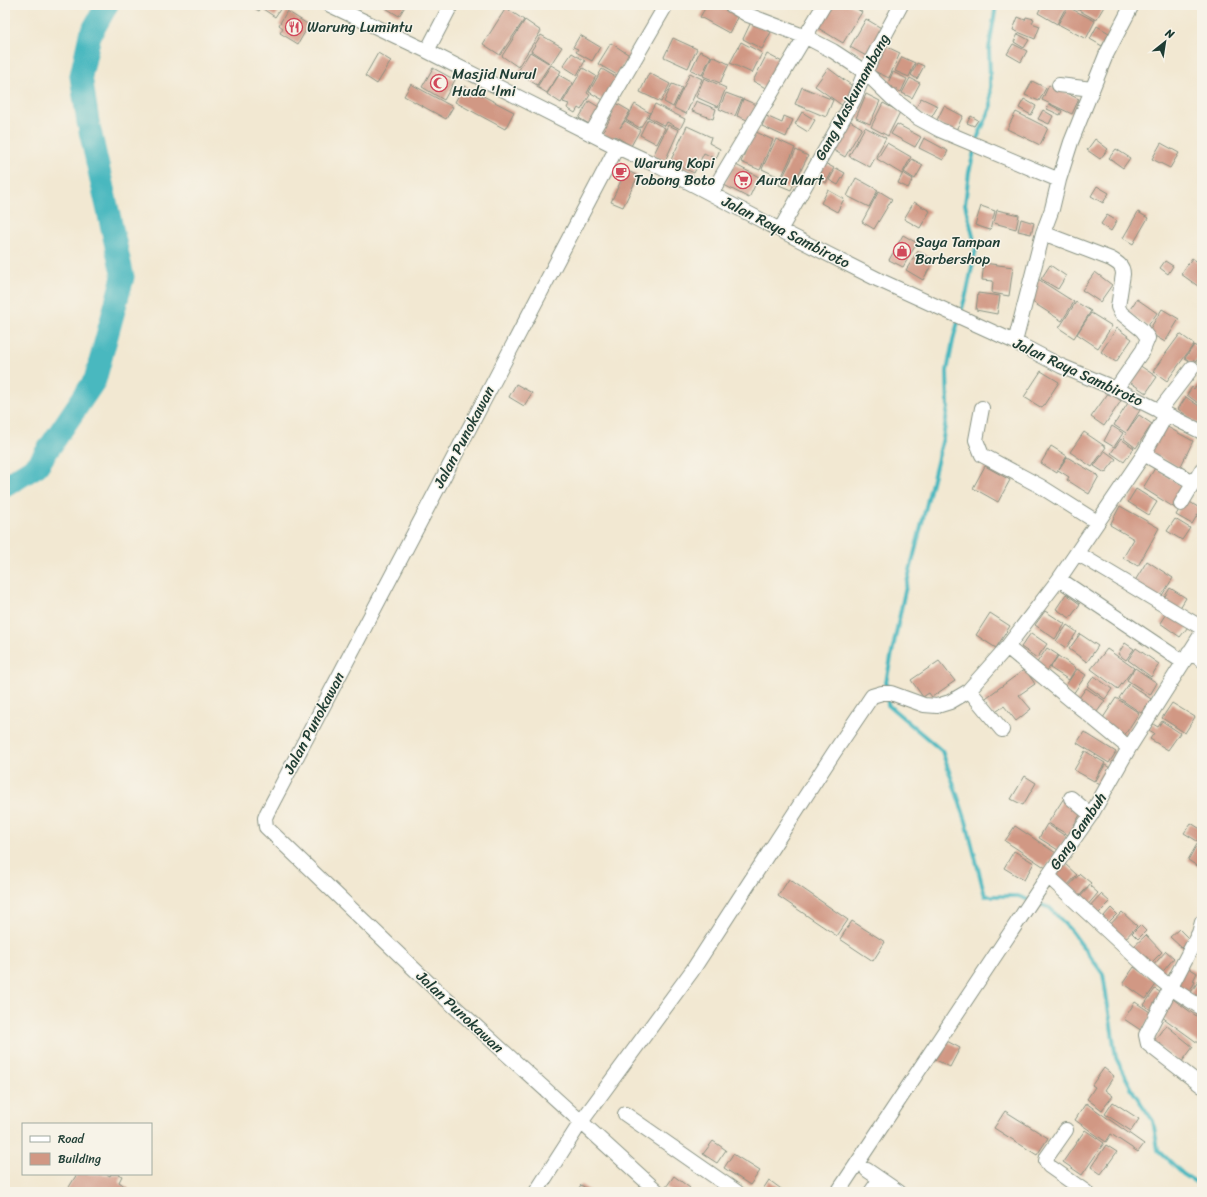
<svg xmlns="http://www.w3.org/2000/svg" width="1207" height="1197" viewBox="0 0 1207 1197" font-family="Sriracha,sans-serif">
	<rect width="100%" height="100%" fill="#f7f3e8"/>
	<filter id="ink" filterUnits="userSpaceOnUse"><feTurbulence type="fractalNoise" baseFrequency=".025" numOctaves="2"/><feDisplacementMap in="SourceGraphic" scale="8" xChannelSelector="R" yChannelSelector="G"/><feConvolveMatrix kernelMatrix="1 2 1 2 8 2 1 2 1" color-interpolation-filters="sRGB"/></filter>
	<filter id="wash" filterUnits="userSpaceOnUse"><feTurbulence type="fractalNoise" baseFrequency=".012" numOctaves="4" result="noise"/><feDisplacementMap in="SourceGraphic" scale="16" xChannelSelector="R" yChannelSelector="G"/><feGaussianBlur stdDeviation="0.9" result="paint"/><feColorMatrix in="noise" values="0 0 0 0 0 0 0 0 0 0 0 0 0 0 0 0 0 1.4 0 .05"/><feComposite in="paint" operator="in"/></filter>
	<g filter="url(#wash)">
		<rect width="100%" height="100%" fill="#f2e8d2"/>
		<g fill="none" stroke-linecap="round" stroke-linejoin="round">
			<!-- stream -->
			<path stroke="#49b8bf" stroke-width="4" d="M 996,5 L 989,49 L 991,108 L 978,136 L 969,172 L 965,204 L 976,248 L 967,291 L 954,336 L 947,371 L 948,407 L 943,438 L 904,595 L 886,682 L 888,705 L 942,751 L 966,821 L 985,896 L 1018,896 L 1050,908 L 1072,932 L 1103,974 L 1116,1058 L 1134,1093 L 1153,1121 L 1158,1150 L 1183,1174 L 1202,1186"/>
			<!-- river -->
			<path stroke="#49b8bf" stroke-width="23" d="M 5,486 L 37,466 L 95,380 L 123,277 L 88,122 L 81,76 L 90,35 L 107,5"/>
		</g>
		<g id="blocks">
			<!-- building -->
			<path fill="#d19884" d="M 254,5 L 263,5 L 259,11 L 252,7 Z
				M 266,5 L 283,5 L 275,17 L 263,9 Z
				M 385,5 L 406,5 L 399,16 L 384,7 Z
				M 707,5 L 727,5 L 740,12 L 729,33 L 700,17 Z
				M 832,5 L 850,5 L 862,12 L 843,43 L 818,28 Z
				M 1042,5 L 1061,5 L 1066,7 L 1057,24 L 1038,13 Z
				M 1070,5 L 1105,5 L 1096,20 Z
				M 1068,7 L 1095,21 L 1086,39 L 1058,24 Z
				M 506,8 L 524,20 L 500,55 L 483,44 Z
				M 287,11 L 309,25 L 298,44 L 280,33 L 283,28 L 279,25 Z
				M 1018,17 L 1025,20 L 1026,17 L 1034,19 L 1032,23 L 1040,26 L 1035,39 L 1013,30 Z
				M 866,19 L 883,29 L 868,57 L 850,47 Z
				M 525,20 L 541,31 L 518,67 L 502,56 Z
				M 751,22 L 771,32 L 762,49 L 743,39 Z
				M 1097,26 L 1109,33 L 1102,46 L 1090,39 Z
				M 1018,34 L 1029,40 L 1024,48 L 1014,42 Z
				M 541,35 L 562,47 L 551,64 L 531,51 Z
				M 580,35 L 600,47 L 592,61 L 576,52 L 578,49 L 573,47 Z
				M 673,38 L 697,49 L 688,68 L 664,57 Z
				M 741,42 L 762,53 L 752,73 L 730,63 Z
				M 611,43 L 634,58 L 629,67 L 624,63 L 617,75 L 598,64 Z
				M 1013,44 L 1027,51 L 1021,62 L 1007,54 Z
				M 883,45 L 900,53 L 889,78 L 872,70 Z
				M 700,51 L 711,56 L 702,75 L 691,70 Z
				M 530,52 L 550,64 L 537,85 L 517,73 Z
				M 378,53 L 391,61 L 377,84 L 365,76 Z
				M 572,53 L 585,61 L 577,75 L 563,66 Z
				M 767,54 L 786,64 L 771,91 L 753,81 Z
				M 712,56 L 729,64 L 720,83 L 703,76 Z
				M 902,57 L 915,63 L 909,77 L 895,71 Z
				M 917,63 L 924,66 L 917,79 L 911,75 Z
				M 551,65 L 561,71 L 547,93 L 537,87 Z
				M 433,68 L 455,80 L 444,100 L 422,87 Z
				M 583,68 L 596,76 L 587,93 L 590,95 L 581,110 L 578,108 L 575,113 L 567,108 L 569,104 L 563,102 Z
				M 828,68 L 855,88 L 843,106 L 815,86 Z
				M 602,69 L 621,80 L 605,101 L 589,92 Z
				M 893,72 L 907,79 L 901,92 L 887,85 Z
				M 649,73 L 670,84 L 661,102 L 640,92 Z
				M 690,73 L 702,79 L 686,114 L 674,108 Z
				M 559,75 L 573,83 L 561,103 L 547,94 Z
				M 704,78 L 726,88 L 718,107 L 696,97 Z
				M 910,78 L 920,83 L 912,98 L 902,93 Z
				M 1032,81 L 1046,88 L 1039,101 L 1025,95 Z
				M 411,84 L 453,107 L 446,119 L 404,96 Z
				M 672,84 L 682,88 L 673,107 L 664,102 Z
				M 1049,85 L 1079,99 L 1072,114 L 1042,100 Z
				M 464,86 L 514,112 L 505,129 L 455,102 Z
				M 802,87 L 833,100 L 826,117 L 795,104 Z
				M 726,93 L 742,99 L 735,116 L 719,109 Z
				M 866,94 L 880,101 L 870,124 L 856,118 Z
				M 921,98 L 938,106 L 931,118 L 915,110 Z
				M 743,99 L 757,105 L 750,121 L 737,116 Z
				M 1024,99 L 1036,106 L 1031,115 L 1019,108 Z
				M 589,101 L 604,110 L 594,127 L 579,118 Z
				M 696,101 L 716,109 L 713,119 L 692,111 Z
				M 616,103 L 630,111 L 620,128 L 625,121 L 640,130 L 631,146 L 615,136 L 613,140 L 602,134 L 612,115 L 610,114 Z
				M 883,103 L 900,112 L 888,136 L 871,127 Z
				M 635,104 L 650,113 L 640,128 L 626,120 Z
				M 655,104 L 685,119 L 680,129 L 667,122 L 665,126 L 648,117 Z
				M 1049,104 L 1062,111 L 1060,115 L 1047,109 Z
				M 944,106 L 963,116 L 955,132 L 936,122 Z
				M 1043,110 L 1053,116 L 1049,124 L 1038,119 Z
				M 802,112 L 815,120 L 808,132 L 795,124 Z
				M 1016,112 L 1048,128 L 1040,145 L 1007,129 Z
				M 766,116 L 782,123 L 784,116 L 793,120 L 786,137 L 762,126 Z
				M 971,116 L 978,120 L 974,126 L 967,123 Z
				M 648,119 L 665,128 L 657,144 L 640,135 Z
				M 847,119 L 862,128 L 845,157 L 830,148 Z
				M 897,124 L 921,137 L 915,147 L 891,134 Z
				M 668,125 L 679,130 L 665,161 L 653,156 Z
				M 687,126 L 711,137 L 709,143 L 720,149 L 716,159 L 704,153 L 694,173 L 670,162 Z
				M 865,127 L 886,138 L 870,167 L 849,156 Z
				M 754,131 L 773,140 L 760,170 L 741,162 Z
				M 924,138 L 948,151 L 943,160 L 919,148 Z
				M 776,139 L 795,148 L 781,178 L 762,169 Z
				M 1095,139 L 1108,149 L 1100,159 L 1087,150 Z
				M 887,143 L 911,157 L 902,174 L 877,159 Z
				M 1161,143 L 1179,153 L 1170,168 L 1152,159 Z
				M 1116,149 L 1130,158 L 1123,168 L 1109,158 Z
				M 796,150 L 808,156 L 791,190 L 779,185 Z
				M 912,159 L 923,165 L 915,179 L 904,172 Z
				M 821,161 L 834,168 L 826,183 L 811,175 Z
				M 734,164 L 759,177 L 749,198 L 724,185 Z
				M 836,168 L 845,173 L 838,185 L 829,180 Z
				M 626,170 L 638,176 L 623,207 L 611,202 Z
				M 903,173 L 913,179 L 908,188 L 898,183 Z
				M 856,178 L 878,190 L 869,207 L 847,196 Z
				M 1097,186 L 1109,193 L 1103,203 L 1091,196 Z
				M 828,190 L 844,199 L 837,212 L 821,203 Z
				M 879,191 L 892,199 L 874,229 L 862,222 Z
				M 914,202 L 930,211 L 920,228 L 904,219 Z
				M 981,206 L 995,211 L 990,230 L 975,225 Z
				M 997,210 L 1019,215 L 1016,229 L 994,223 Z
				M 1138,212 L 1148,218 L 1133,244 L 1123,238 Z
				M 1107,215 L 1117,221 L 1111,231 L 1101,224 Z
				M 1021,219 L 1034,223 L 1031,234 L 1018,231 Z
				M 903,235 L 917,243 L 903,267 L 889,260 Z
				M 918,251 L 934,260 L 923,280 L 906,270 Z
				M 1192,258 L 1202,265 L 1202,289 L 1181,274 Z
				M 1165,261 L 1173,266 L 1168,274 L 1160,268 Z
				M 984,263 L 1013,267 L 1009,296 L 992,293 L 993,281 L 982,280 Z
				M 1050,265 L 1066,276 L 1058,289 L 1041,279 Z
				M 1095,272 L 1112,285 L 1100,302 L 1082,290 Z
				M 1038,279 L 1074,302 L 1062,321 L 1026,298 Z
				M 978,293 L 1000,296 L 997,314 L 976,310 Z
				M 1137,299 L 1157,313 L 1148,326 L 1128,312 Z
				M 1076,302 L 1091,311 L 1074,338 L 1059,328 Z
				M 1162,309 L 1179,319 L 1165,342 L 1148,332 Z
				M 1091,313 L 1112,326 L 1098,348 L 1077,334 Z
				M 1117,328 L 1132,339 L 1116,362 L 1101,352 Z
				M 1180,334 L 1194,344 L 1167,381 L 1153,371 Z
				M 1194,345 L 1202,351 L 1202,353 L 1194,364 L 1185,358 Z
				M 1136,363 L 1157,377 L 1146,393 L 1125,379 Z
				M 1041,371 L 1059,382 L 1042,408 L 1024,397 Z
				M 1198,383 L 1202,386 L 1202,406 L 1187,395 L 1192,387 L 1194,389 Z
				M 516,384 L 532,393 L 524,406 L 509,397 Z
				M 1109,392 L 1121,401 L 1104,426 L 1091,417 Z
				M 1186,397 L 1202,408 L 1202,419 L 1198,424 L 1178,409 Z
				M 1128,403 L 1140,410 L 1127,431 L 1139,415 L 1152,424 L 1136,448 L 1123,438 L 1126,433 L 1114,425 Z
				M 1162,424 L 1193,441 L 1180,468 L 1148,451 Z
				M 1112,426 L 1123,433 L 1114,447 L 1104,441 Z
				M 1084,432 L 1106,447 L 1092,467 L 1070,452 Z
				M 1121,439 L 1134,448 L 1124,462 L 1111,453 Z
				M 1051,446 L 1067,456 L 1059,469 L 1067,457 L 1099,476 L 1089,494 L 1067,480 L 1069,477 L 1058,470 L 1057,473 L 1041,463 Z
				M 1105,451 L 1116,459 L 1105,473 L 1094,466 Z
				M 985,466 L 1010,480 L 998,502 L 973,488 Z
				M 1155,468 L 1187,489 L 1175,508 L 1143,488 Z
				M 1136,489 L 1157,502 L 1149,515 L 1128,502 Z
				M 1185,499 L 1201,509 L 1192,524 L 1176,515 Z
				M 1120,506 L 1159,528 L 1138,566 L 1123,558 L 1134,539 L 1110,525 Z
				M 1175,519 L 1190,528 L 1182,540 L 1167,531 Z
				M 1147,561 L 1173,578 L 1159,600 L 1133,584 Z
				M 1170,588 L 1186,598 L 1178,611 L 1162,601 Z
				M 1066,594 L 1080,604 L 1070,618 L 1056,609 Z
				M 1045,611 L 1065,624 L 1055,639 L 1035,625 Z
				M 1167,612 L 1188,627 L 1180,637 L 1160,623 Z
				M 990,613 L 1010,626 L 996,648 L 976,635 Z
				M 1067,625 L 1077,632 L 1066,648 L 1056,641 Z
				M 1031,633 L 1047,644 L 1037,658 L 1021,647 Z
				M 1080,634 L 1098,646 L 1087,662 L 1069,649 Z
				M 1125,643 L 1134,649 L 1126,660 L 1118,654 Z
				M 1047,648 L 1058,655 L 1047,671 L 1036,664 Z
				M 1136,648 L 1159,664 L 1151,677 L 1128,660 Z
				M 1107,649 L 1134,668 L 1118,689 L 1091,669 Z
				M 1058,656 L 1076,668 L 1069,680 L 1050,668 Z
				M 939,661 L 955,681 L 932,697 L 929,693 L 923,697 L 911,680 Z
				M 1135,668 L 1157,683 L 1150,695 L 1127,680 Z
				M 1025,669 L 1035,684 L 1019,695 L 1031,709 L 1016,721 L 1004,706 L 993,714 L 983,700 Z
				M 1077,669 L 1086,675 L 1073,694 L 1064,688 Z
				M 1094,676 L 1112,689 L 1105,699 L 1087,686 Z
				M 1129,684 L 1151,699 L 1141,713 L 1119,698 Z
				M 1086,688 L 1105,701 L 1094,716 L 1076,702 Z
				M 1116,698 L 1139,713 L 1124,736 L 1101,721 Z
				M 1172,703 L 1195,717 L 1185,733 L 1162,718 Z
				M 1162,721 L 1180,733 L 1168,750 L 1150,739 L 1154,733 L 1149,730 L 1153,724 L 1158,727 Z
				M 1084,732 L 1116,752 L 1109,763 L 1077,743 Z
				M 1085,751 L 1105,763 L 1094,781 L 1074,770 Z
				M 1105,765 L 1112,769 L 1102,786 L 1095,782 Z
				M 1025,776 L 1036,783 L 1023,805 L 1011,799 Z
				M 1064,798 L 1083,810 L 1068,835 L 1048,823 Z
				M 1191,823 L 1202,830 L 1202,833 L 1197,841 L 1184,833 Z
				M 1047,824 L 1067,837 L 1058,850 L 1039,838 Z
				M 1015,826 L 1056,853 L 1046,868 L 1005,841 Z
				M 1200,839 L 1202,840 L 1202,869 L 1188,860 Z
				M 1014,851 L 1034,863 L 1024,880 L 1004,868 Z
				M 1065,864 L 1077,875 L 1066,887 L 1054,876 Z
				M 1080,874 L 1091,883 L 1076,900 L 1065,890 Z
				M 789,879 L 848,920 L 837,936 L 778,896 Z
				M 1090,886 L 1098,893 L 1086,907 L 1077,900 Z
				M 1101,894 L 1110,902 L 1094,918 L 1086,910 Z
				M 1111,908 L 1117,914 L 1109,922 L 1103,917 Z
				M 1122,912 L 1137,926 L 1123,941 L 1108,927 Z
				M 852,921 L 885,942 L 873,961 L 840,939 Z
				M 1140,925 L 1146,931 L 1138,939 L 1132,933 Z
				M 1179,929 L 1190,940 L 1182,948 L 1170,937 Z
				M 1146,935 L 1162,952 L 1148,966 L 1131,949 Z
				M 1166,951 L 1174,958 L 1160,975 L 1151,968 Z
				M 1184,965 L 1197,973 L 1193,981 L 1195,982 L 1187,996 L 1176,989 Z
				M 1134,967 L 1157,983 L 1146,999 L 1123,983 Z
				M 1199,980 L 1202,982 L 1202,997 L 1199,1003 L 1188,997 Z
				M 1155,989 L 1166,996 L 1155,1013 L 1144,1005 Z
				M 1170,997 L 1202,1020 L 1202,1046 L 1158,1014 Z
				M 1135,1002 L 1153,1014 L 1142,1031 L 1124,1019 Z
				M 1166,1025 L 1193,1047 L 1181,1063 L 1153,1042 Z
				M 945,1040 L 960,1048 L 950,1067 L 934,1059 Z
				M 1104,1068 L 1114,1076 L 1105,1090 L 1113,1096 L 1102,1110 L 1087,1099 L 1095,1087 L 1092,1085 Z
				M 1113,1102 L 1139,1119 L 1131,1131 L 1105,1114 Z
				M 1086,1103 L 1144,1144 L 1138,1152 L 1111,1134 L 1106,1142 L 1075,1120 Z
				M 1005,1111 L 1048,1138 L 1037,1155 L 994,1128 Z
				M 1085,1130 L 1104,1143 L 1082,1175 L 1063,1162 Z
				M 713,1141 L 726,1150 L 717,1163 L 703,1154 Z
				M 1106,1145 L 1117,1152 L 1101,1174 L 1091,1167 Z
				M 733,1154 L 760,1171 L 750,1185 L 724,1168 Z
				M 77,1174 L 106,1174 L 110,1176 L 111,1174 L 118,1174 L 122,1176 L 119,1182 L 129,1189 L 127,1192 L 66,1192 Z
				M 674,1176 L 690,1188 L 687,1192 L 672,1192 L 666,1187 Z
				M 769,1180 L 784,1191 L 783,1192 L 761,1192 Z
				M 581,1185 L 592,1192 L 576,1192 Z"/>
		</g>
	</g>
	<g filter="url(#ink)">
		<use href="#blocks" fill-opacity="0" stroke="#889283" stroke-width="1"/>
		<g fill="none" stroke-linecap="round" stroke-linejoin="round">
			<!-- minor casing -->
			<g stroke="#889283" stroke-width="16">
				<path id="minor" d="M 330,5 L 427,51 L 617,147 L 658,166 L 780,230 L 879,280 L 1015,342 L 1061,366 L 1116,389 L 1202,432
					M 731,5 L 748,15 L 806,37 L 833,51 L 865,72 L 892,98 L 918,118 L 940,130 L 1059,180
					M 427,51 L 451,5
					M 1059,85 L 1092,89
					M 591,134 L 666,5
					M 617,147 L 267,813 L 265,818 L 266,827 L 434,988 L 658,1192
					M 711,194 L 824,5
					M 780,230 L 854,99 L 865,72 L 901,5
					M 1043,233 L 1111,259 C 1118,263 1123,266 1123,274 L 1118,307 L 1121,313 L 1142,330 L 1148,338 L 1143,350 L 1116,389
					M 1015,342 L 1043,233 L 1052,209 L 1059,180 L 1071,142 L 1106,55 L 1132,5
					M 982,408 L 976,440 L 982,455 L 1040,486 L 1097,522
					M 1159,411 L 1192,368
					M 1144,454 L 1194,483
					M 1181,504 L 1202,469
					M 1077,553 L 1202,628
					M 1059,579 L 1183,662
					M 1202,633 L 1129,748 L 1091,815 L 1048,876 L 1154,974 L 1171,988 L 1202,1008
					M 1007,647 L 1129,748
					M 1189,652 L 1202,660
					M 969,690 L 1002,730
					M 1071,798 L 1091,815
					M 1202,922 L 1199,933 L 1146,1035 L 1148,1044 L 1202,1086
					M 625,1114 L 737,1192
					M 1066,1130 L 1047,1157 L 1046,1161 L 1049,1166 L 1086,1192
					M 867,1170 L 899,1192
					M 536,1192 L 581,1122 L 692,971 L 833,754 L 872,696 L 882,693 L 891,693 L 924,705 L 937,706 L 950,702 L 967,692 L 1007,647 L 1059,579 L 1144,454 L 1166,415
					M 838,1192 L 1048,876
					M 871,1192 L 880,1179"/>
			</g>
			<!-- minor -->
			<use href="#minor" stroke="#fff" stroke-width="14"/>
		</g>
	</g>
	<!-- icons -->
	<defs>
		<g id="restaurant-ring" transform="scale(0.9)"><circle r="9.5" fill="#f7f3e8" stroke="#d1495b" stroke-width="1.5"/><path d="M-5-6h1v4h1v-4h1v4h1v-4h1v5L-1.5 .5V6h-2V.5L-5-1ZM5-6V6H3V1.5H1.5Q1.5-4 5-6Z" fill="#d1495b"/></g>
		<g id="mosque-ring" transform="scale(0.9)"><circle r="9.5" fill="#f7f3e8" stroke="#d1495b" stroke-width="1.5"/><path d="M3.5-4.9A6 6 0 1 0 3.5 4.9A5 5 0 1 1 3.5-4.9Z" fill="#d1495b"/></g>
		<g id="cafe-ring" transform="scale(0.9)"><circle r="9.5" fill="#f7f3e8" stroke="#d1495b" stroke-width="1.5"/><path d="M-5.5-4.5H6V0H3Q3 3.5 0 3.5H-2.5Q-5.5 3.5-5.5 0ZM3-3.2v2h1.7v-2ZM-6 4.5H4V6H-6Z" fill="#d1495b"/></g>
		<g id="supermarket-ring" transform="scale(0.9)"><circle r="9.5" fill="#f7f3e8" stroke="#d1495b" stroke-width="1.5"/><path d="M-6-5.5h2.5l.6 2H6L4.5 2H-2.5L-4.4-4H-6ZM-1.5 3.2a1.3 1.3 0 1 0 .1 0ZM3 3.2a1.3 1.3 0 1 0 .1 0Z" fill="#d1495b"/></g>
		<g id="shop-ring" transform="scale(0.9)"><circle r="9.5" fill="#f7f3e8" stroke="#d1495b" stroke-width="1.5"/><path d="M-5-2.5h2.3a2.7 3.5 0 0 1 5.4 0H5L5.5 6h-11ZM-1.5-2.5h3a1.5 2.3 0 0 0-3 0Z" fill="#d1495b"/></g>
	</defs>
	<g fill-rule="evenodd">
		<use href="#restaurant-ring" x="294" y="27"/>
		<use href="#mosque-ring" x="439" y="83"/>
		<use href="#cafe-ring" x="621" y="172"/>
		<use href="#supermarket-ring" x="743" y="180"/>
		<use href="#shop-ring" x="902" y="251"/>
	</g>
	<g text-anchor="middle" stroke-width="3" stroke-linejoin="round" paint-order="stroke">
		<!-- poi labels -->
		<g font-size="15" fill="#1f3d34" stroke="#f7f3e8" text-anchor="start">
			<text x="307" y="32">Warung Lumintu</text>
			<text x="452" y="79">Masjid Nurul<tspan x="452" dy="17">Huda 'lmi</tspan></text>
			<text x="634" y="168">Warung Kopi<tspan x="634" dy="17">Tobong Boto</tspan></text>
			<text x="756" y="185">Aura Mart</text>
			<text x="915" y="247">Saya Tampan<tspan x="915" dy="17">Barbershop</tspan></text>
		</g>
		<!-- street labels -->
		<g font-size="15" fill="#1f3d34" stroke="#f7f3e8">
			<text transform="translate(852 97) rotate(-62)" y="5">Gang Maskumambang</text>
			<text transform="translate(786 232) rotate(27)" y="5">Jalan Raya Sambiroto</text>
			<text transform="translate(1078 372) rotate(25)" y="5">Jalan Raya Sambiroto</text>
			<text transform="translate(464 437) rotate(-62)" y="5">Jalan Punokawan</text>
			<text transform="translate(314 723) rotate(-62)" y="5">Jalan Punokawan</text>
			<text transform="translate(1078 831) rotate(-56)" y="5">Gang Gambuh</text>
			<text transform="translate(460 1012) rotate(43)" y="5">Jalan Punokawan</text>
		</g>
	</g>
	<!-- margin -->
	<rect width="1207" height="1197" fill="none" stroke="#f7f3e8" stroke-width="20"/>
	<!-- legend -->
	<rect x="22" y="1123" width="130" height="52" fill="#f7f3e8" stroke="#a1aaa0"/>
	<rect x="30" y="1136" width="20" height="6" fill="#ffffff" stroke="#a1aaa0"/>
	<text x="58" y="1143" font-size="12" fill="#1f3d34">Road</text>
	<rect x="30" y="1153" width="20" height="12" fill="#d19884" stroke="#a1aaa0"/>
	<text x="58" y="1163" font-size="12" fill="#1f3d34">Building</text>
	<!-- north arrow -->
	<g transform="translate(1165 42) rotate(30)" stroke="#f7f3e8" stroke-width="3" paint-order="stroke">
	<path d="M0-3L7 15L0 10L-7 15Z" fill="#1f3d34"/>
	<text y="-6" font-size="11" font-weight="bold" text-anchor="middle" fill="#1f3d34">N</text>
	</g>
</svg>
